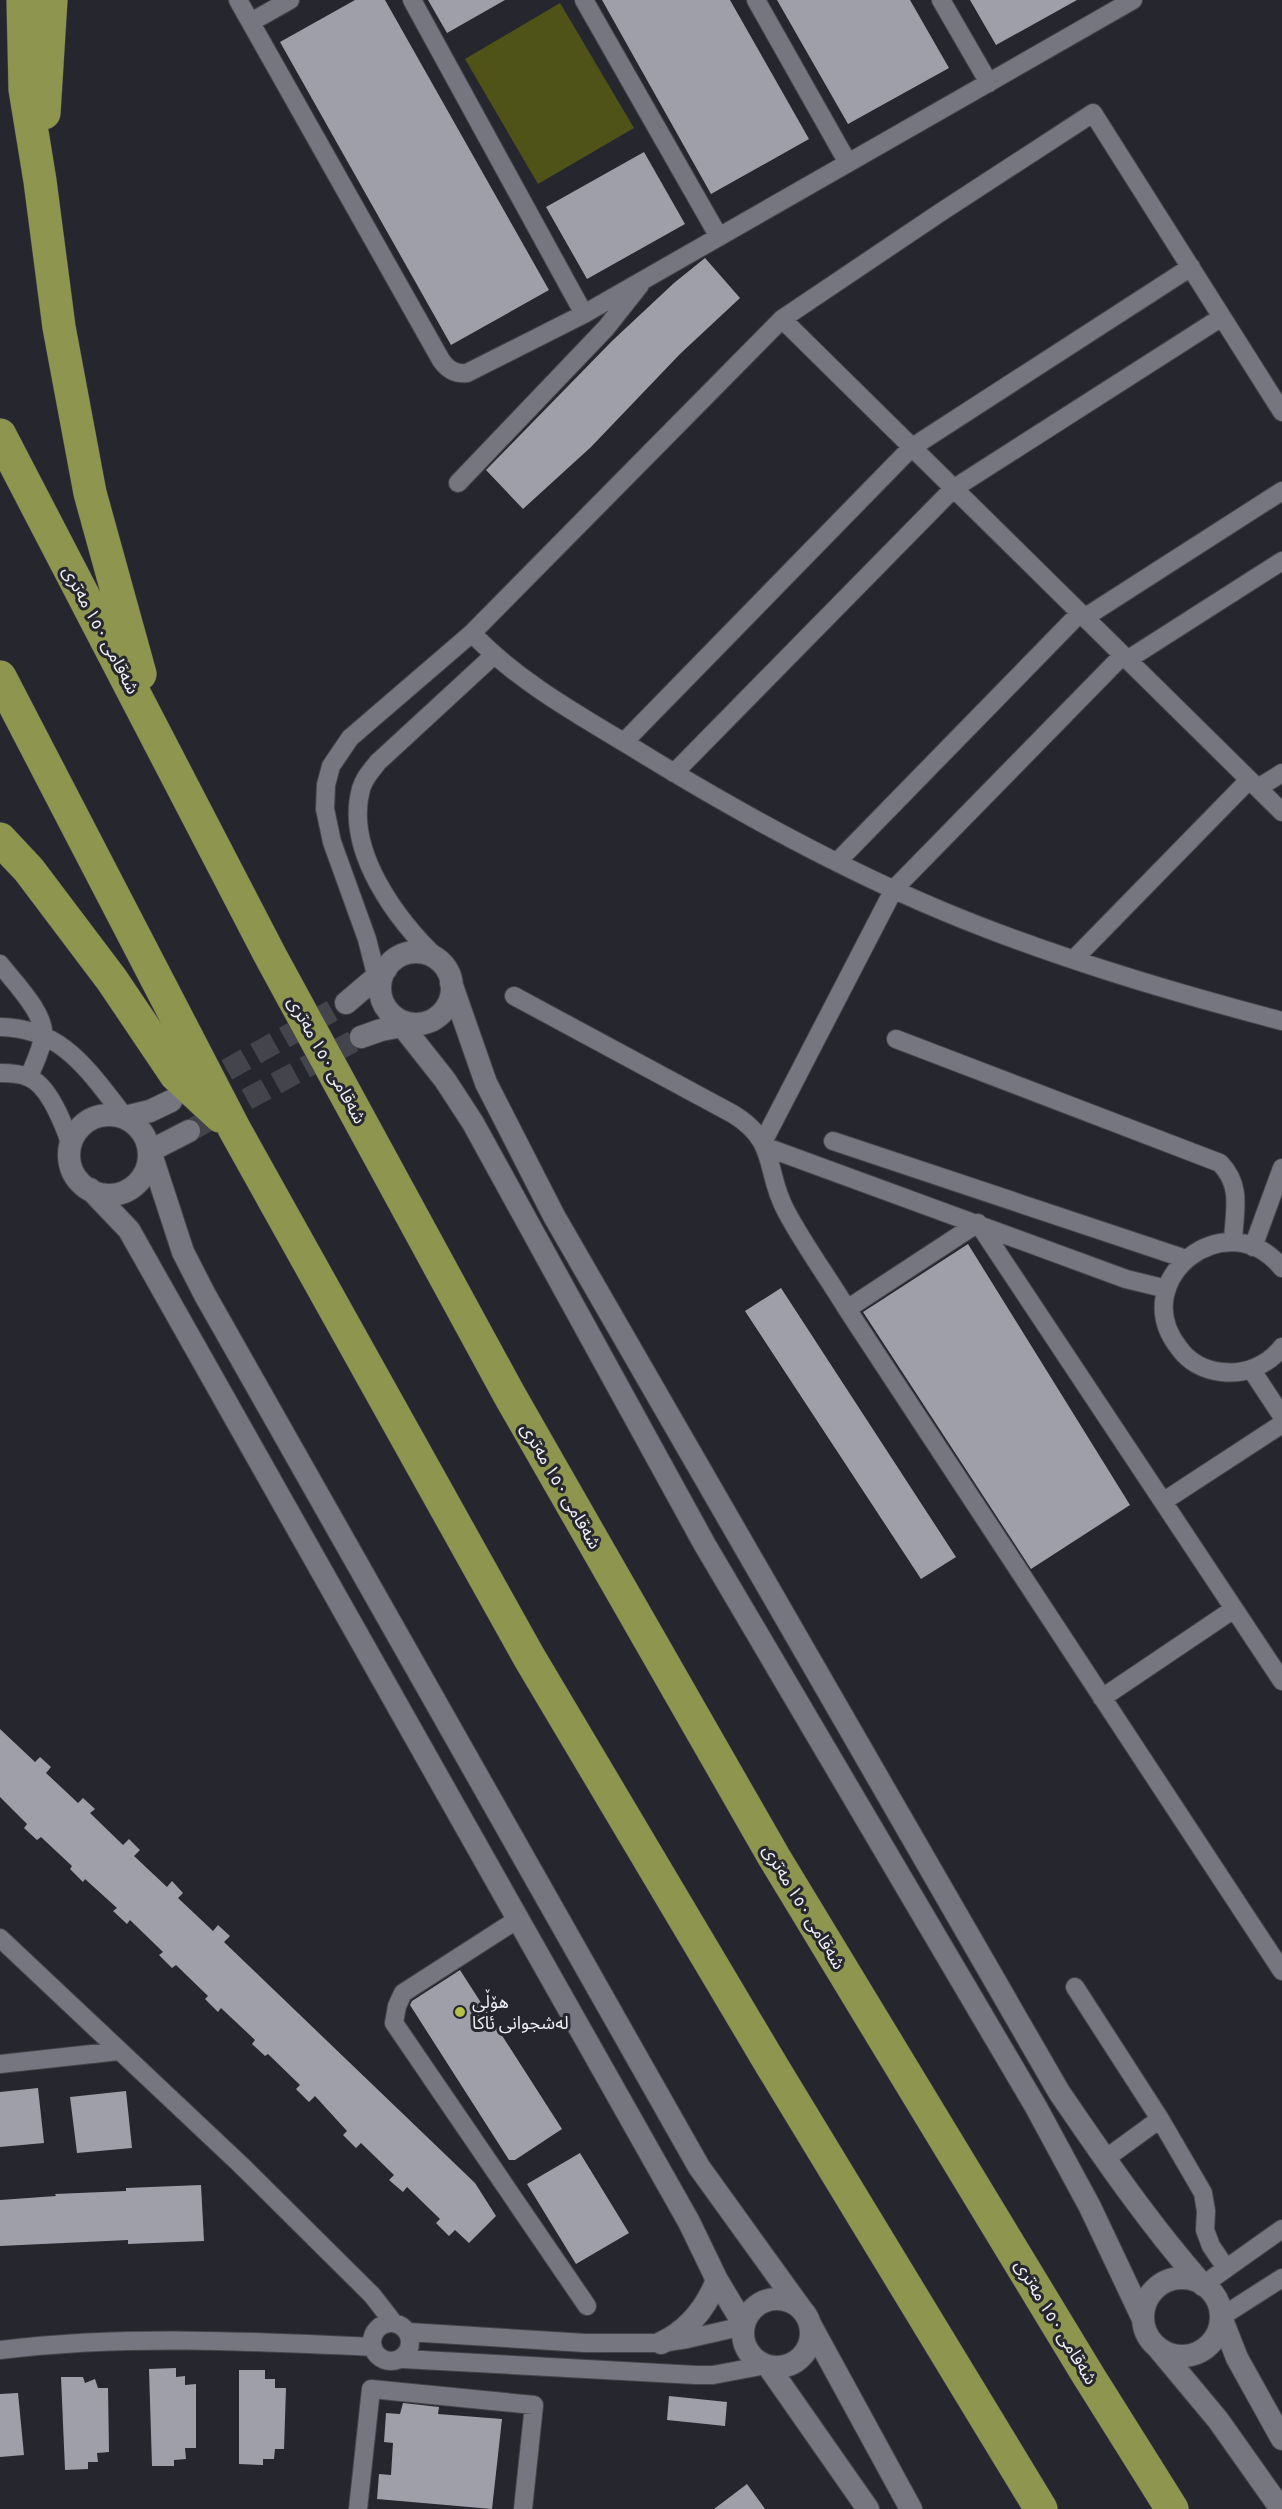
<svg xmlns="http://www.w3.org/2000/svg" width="1282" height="2509" viewBox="0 0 1282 2509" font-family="'Titillium Web','Noto Sans Arabic',sans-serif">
	<rect width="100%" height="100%" fill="#26262f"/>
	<!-- green -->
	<path fill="#4f5318" d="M 560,3 L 634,128 L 538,184 L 465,59 Z"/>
	<!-- building -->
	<path fill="#9f9faa" d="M 355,0 L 385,0 L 549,290 L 451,345 L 280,42 Z
		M 428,0 L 505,0 L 447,33 Z
		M 602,0 L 730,0 L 809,139 L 711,194 Z
		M 777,0 L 910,0 L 949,68 L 848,124 Z
		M 970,0 L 1077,0 L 996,45 Z
		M 644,152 L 685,224 L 587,279 L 546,207 Z
		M 705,258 L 740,298 L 680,354 L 591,447 L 523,509 L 486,470 L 612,341 L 674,283 Z
		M 968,1244 L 1130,1505 L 1031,1569 L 863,1312 Z
		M 781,1288 L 956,1557 L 921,1579 L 745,1311 Z
		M 0,1729 L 35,1762 L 40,1757 L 51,1767 L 46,1773 L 78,1803 L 83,1798 L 95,1809 L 90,1813 L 123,1845 L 129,1839 L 140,1850 L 134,1856 L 167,1887 L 172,1881 L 183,1893 L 178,1898 L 213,1931 L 218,1925 L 230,1936 L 224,1942 L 475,2183 L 496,2216 L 469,2243 L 455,2230 L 449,2236 L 436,2223 L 440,2219 L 407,2187 L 403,2192 L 389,2180 L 394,2175 L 361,2143 L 356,2148 L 343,2135 L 347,2131 L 315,2096 L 309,2102 L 296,2089 L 300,2085 L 268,2054 L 265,2056 L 252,2044 L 255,2040 L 221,2008 L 218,2012 L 205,1999 L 208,1996 L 176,1965 L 172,1968 L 159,1955 L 163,1952 L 130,1920 L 127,1924 L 113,1911 L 117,1908 L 85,1879 L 83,1882 L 70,1869 L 72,1866 L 41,1837 L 37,1840 L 24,1828 L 27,1824 L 0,1797 Z
		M 460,1970 L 562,2129 L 515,2160 L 509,2160 L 410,2005 L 412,2001 Z
		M 38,2088 L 44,2143 L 0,2147 L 0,2092 Z
		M 126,2091 L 132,2148 L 77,2153 L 70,2097 Z
		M 580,2153 L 629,2233 L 576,2264 L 527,2184 Z
		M 201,2185 L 204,2241 L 128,2244 L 128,2240 L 0,2246 L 0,2200 L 56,2196 L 55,2194 L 126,2191 L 126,2188 Z
		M 176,2368 L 176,2377 L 185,2376 L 185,2385 L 196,2384 L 196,2448 L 185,2448 L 186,2459 L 174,2460 L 174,2466 L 152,2466 L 149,2369 Z
		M 239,2370 L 265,2370 L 265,2379 L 275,2379 L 275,2388 L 286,2388 L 284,2449 L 275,2449 L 274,2459 L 263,2459 L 263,2465 L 239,2464 Z
		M 61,2377 L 83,2377 L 85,2383 L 95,2379 L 98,2388 L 108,2388 L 109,2452 L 97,2453 L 98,2462 L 88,2462 L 88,2469 L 65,2470 Z
		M 18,2393 L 24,2455 L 0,2457 L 0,2394 Z
		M 669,2396 L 727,2402 L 725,2426 L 667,2420 Z
		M 403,2403 L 439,2407 L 438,2414 L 502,2419 L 492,2509 L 377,2499 L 379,2474 L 391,2475 L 393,2443 L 384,2442 L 386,2413 L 400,2414 Z
		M 747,2484 L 765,2509 L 714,2509 Z"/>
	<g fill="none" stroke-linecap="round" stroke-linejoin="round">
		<!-- tertiary-tunnel -->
		<path stroke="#44444c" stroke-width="22" stroke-dasharray="22 11" stroke-linecap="butt" d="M 198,1086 L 346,1003
			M 189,1131 L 361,1037"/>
		<!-- minor casing -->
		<g stroke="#45454c" stroke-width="20">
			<path id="minor" d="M 238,0 L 441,360 C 448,370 455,374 467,373 L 584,314 L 1133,0
				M 412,0 L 584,314
				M 584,0 L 719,237
				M 756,0 L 848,163
				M 941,0 L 989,83
				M 251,22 L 290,0
				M 782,319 L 1282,812
				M 458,483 L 606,328 L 640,285
				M 1084,618 L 1282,491
				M 472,633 C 517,681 579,715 635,749 C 734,810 837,867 945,912 C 1053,957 1168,991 1282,1021
				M 1127,660 L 1282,561
				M 624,742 L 911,448 L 1191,267
				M 674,773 L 953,489 L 1222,317
				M 1258,788 L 1282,773
				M 837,862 L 1079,614
				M 1074,959 L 1249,780
				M 440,961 C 398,922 344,851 361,789 C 364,778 371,771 378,762 L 493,656
				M 0,964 C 13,981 46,1014 43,1036 C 42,1049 34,1064 29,1077
				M 380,990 L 367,939 L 332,842 L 325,809 L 326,785 L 331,766 L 350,738 L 472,633 L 782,319 L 941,212 L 1093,113 L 1282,412
				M 514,996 L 733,1114 C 779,1142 764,1171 786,1211 C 804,1245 827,1276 847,1309 L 1282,1971
				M 0,1027 C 64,1028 89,1072 125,1117
				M 896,1039 L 1220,1163 C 1243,1187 1234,1211 1233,1242
				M 0,1073 C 8,1073 21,1074 28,1077 C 49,1085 64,1125 71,1145
				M 833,1141 L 1186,1259
				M 763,1142 L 894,889 L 1122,656
				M 766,1147 L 1126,1279 L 1167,1289
				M 1253,1247 L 1282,1168
				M 1282,1268 C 1227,1200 1125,1280 1179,1348 C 1189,1362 1204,1370 1222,1372 C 1245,1375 1268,1365 1282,1347
				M 847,1309 L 978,1223 L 1282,1681
				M 1251,1369 L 1282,1416
				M 1164,1501 L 1282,1424
				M 1102,1698 L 1234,1609
				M 518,1919 L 403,1993 L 397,2006 L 394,2023 L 587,2306
				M 0,1938 L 241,2165 L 372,2295 L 393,2322
				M 1075,1987 L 1160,2119 L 1203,2193 L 1206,2211 L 1205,2230 L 1211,2246 L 1226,2268
				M 0,2064 L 119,2051
				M 1105,2159 L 1160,2119
				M 1203,2285 L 1282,2229
				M 1221,2317 L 1282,2278
				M372 2342a19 19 0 1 1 38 0a19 19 0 1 1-38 0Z
				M 408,2332 L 585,2343 L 661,2343 L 687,2339 L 744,2326
				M 0,2350 C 124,2335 249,2341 373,2347
				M 403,2359 L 696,2375 L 713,2375 L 766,2365
				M 358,2509 L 371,2389 L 534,2405 L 523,2509"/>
		</g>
		<!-- tertiary casing -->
		<g stroke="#45454c" stroke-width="24">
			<path id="tertiary" d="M380 988a36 36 0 1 1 72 0a36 36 0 1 1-72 0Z
				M 451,983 L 486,1083 L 554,1216 L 1059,2092 C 1104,2158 1150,2225 1203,2285
				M 346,1003 L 386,969
				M 396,1018 L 445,1080 L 473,1123 L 705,1545 L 1036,2107 L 1090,2207 L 1143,2319
				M 361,1037 L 381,1030 L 413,1024
				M69 1155a40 40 0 1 1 80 0a40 40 0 1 1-80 0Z
				M 125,1117 L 150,1111 L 171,1101
				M 189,1131 L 150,1151 L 183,1252 L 205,1295 L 699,2167 L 802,2310
				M 90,1189 L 129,1230 L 689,2222 L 717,2280 L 744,2325
				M1143 2317a39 39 0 1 1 78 0a39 39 0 1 1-78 0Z
				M743 2333a34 34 0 1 1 68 0a34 34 0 1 1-68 0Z
				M 1221,2317 L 1237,2358 L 1282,2439
				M 810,2324 L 911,2509
				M 661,2343 C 689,2330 706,2308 717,2280
				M 1158,2348 L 1218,2420 L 1281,2509
				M 768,2366 L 868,2509"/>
		</g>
		<!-- motorway casing -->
		<g stroke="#45454c" stroke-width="34">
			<path id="motorway" d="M 23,0 L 25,89 L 40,181 L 59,327 L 90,493 L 140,674
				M 44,113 L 51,0
				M 0,435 L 271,957 L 510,1396 L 774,1857 L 1088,2375 L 1172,2509
				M 0,677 L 235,1130 L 529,1657 L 772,2066 L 1041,2509
				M 0,839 L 29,870 L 112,980 L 176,1075 L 220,1116"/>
		</g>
		<!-- minor -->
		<use href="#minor" stroke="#767680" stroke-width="18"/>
		<!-- tertiary -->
		<use href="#tertiary" stroke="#767680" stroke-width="22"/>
		<!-- motorway -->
		<use href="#motorway" stroke="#8e954f" stroke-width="33"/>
	</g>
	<!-- markers -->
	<circle fill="#b7c147" stroke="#26262f" stroke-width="2" cx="460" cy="2012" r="6"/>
	<g text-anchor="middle" stroke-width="6" stroke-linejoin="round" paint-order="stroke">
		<!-- street labels -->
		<g font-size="18" fill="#eeeef3" stroke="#26262f">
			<text transform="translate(101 630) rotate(62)" y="6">شەقامی ١٥٠ مەتری</text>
			<text transform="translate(327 1060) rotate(61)" y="6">شەقامی ١٥٠ مەتری</text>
			<text transform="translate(561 1486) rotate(60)" y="6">شەقامی ١٥٠ مەتری</text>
			<text transform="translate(804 1907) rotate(59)" y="6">شەقامی ١٥٠ مەتری</text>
			<text transform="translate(1056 2322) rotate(59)" y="6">شەقامی ١٥٠ مەتری</text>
		</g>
		<!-- poi labels -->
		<g font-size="18" fill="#eeeef3" stroke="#26262f" text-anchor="start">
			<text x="472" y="2008">هۆڵی<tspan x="472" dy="21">لەشجوانی ئاکا</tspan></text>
		</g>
	</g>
</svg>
